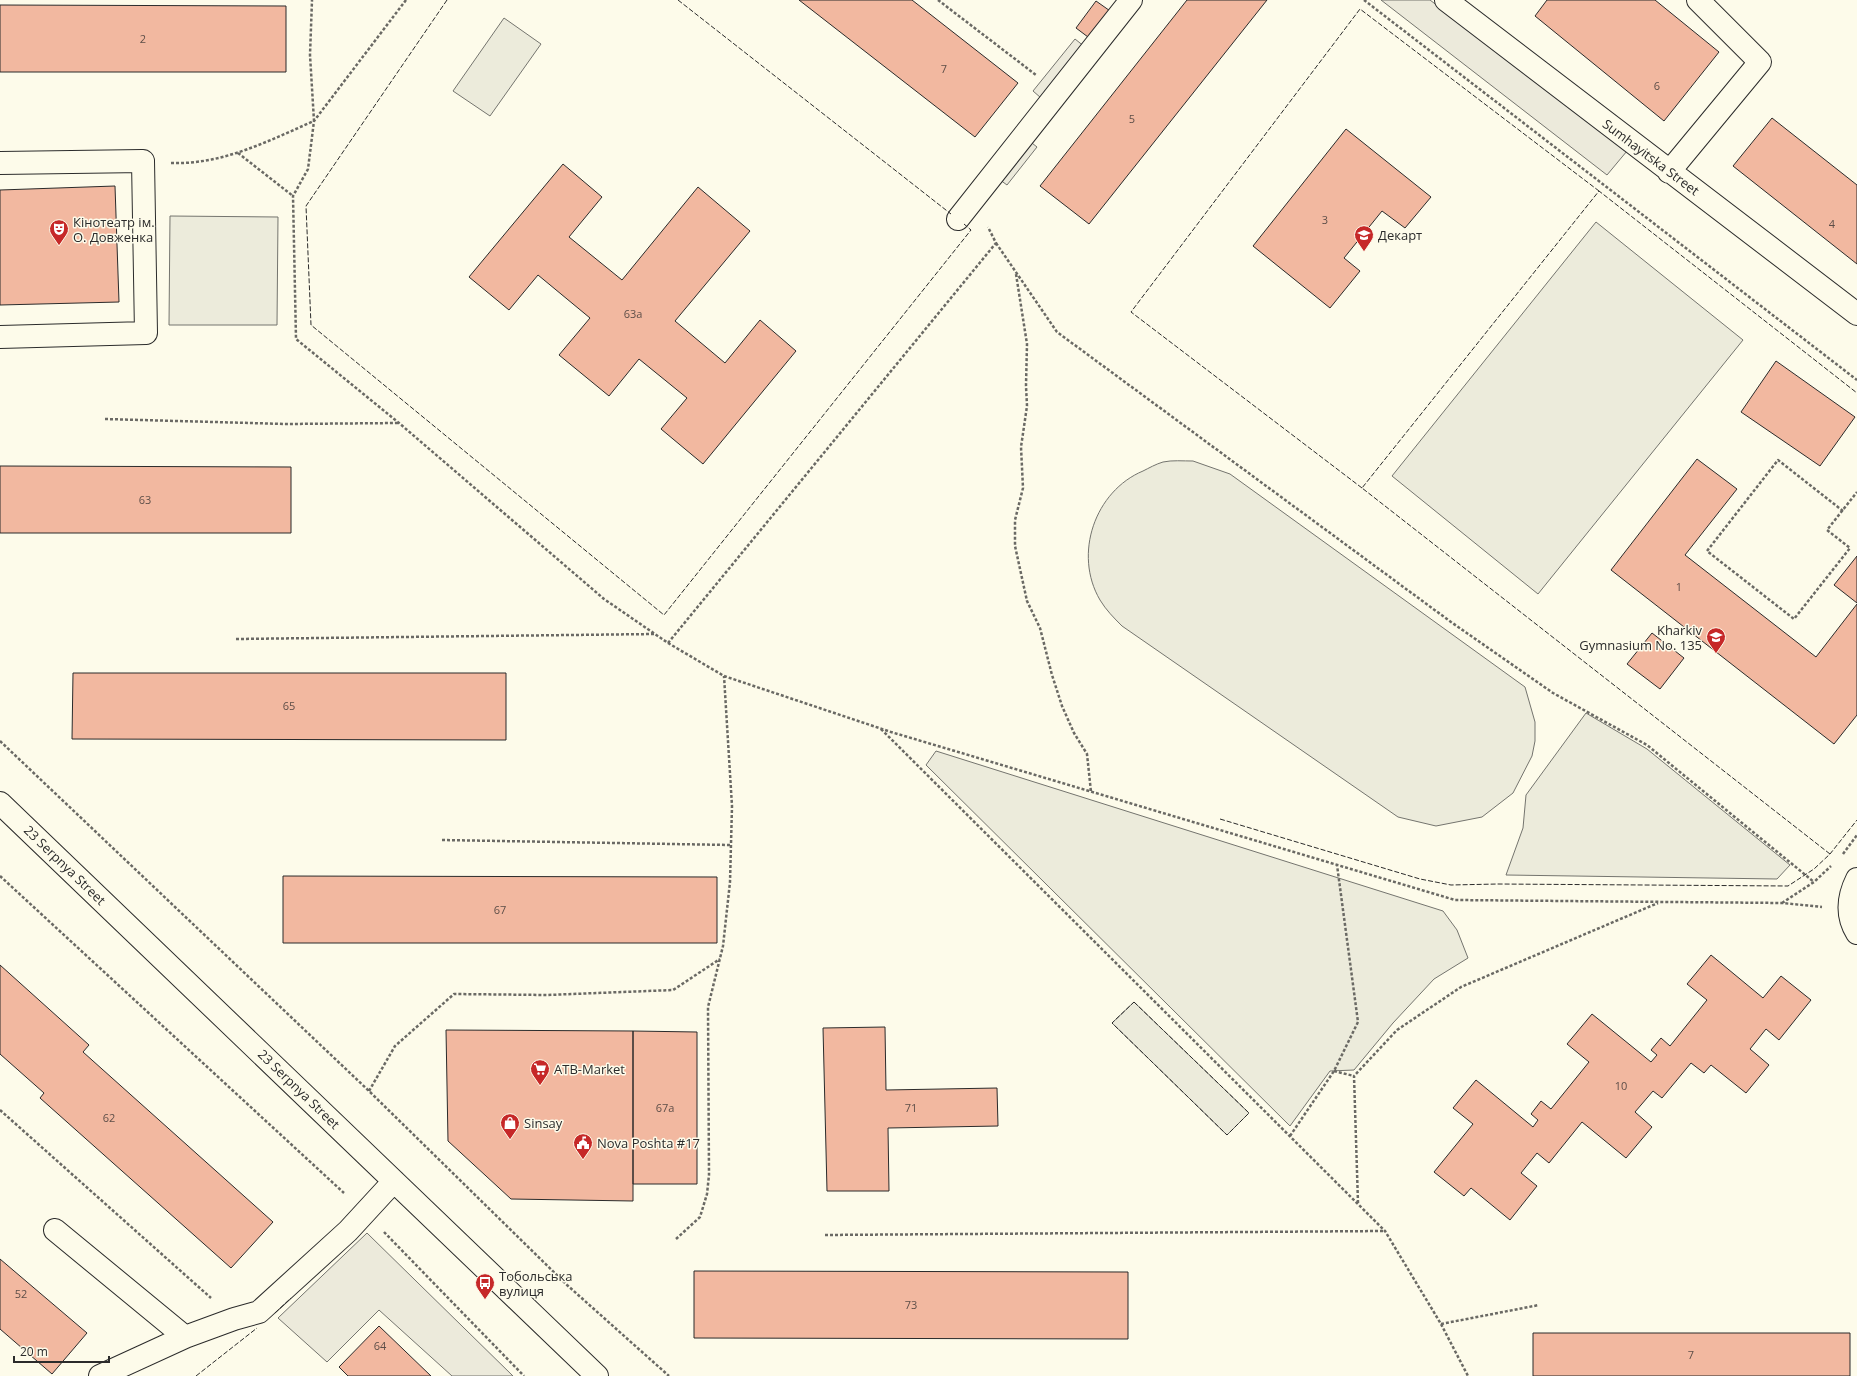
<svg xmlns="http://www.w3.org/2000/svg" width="1857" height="1376" viewBox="0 0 1857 1376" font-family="'Open Sans',sans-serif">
	<rect width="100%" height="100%" fill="#fdfbea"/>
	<!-- green -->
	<path fill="#ecebdb" stroke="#74746e" d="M 504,18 L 541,44 L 490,116 L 453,91 Z
		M 170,216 L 278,217 L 277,325 L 169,325 Z
		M 1596,222 L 1743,340 L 1538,594 L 1392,476 Z
		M 1193,461 L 1230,474 L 1525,687 L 1535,722 L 1535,741 L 1532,756 L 1513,793 L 1482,817 L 1436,826 L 1398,817 L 1122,626 C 1114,618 1106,610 1100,600 C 1073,554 1095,491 1143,471 C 1149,468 1156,464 1163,462 C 1172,460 1183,461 1193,461 Z
		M 1586,713 L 1647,749 L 1790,865 L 1777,879 L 1506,875 L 1523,828 L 1526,795 Z
		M 936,751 L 1443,911 L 1457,930 L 1468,958 L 1434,979 L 1393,1023 L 1354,1070 L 1330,1071 L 1290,1126 L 926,765 Z
		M 1134,1002 L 1249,1113 L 1227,1135 L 1112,1023 Z"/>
	<!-- parking -->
	<path fill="#eceadb" stroke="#74746e" d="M 1381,0 L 1430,0 L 1627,151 L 1607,175 Z
		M 1075,39 L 1090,51 L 1048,104 L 1033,91 Z
		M 1023,136 L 1037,147 L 1007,185 L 992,174 Z
		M 367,1233 L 513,1376 L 452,1376 L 379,1310 L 327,1362 L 278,1318 Z"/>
	<!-- building -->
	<path fill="#f2b8a0" stroke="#2b2b2b" d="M 799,0 L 912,0 L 1018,83 L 975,137 Z
		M 1187,0 L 1267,0 L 1089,224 L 1040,186 Z
		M 1547,0 L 1655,0 L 1719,52 L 1664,121 L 1535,16 Z
		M 1096,1 L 1113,13 L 1092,40 L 1076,28 Z
		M 0,5 L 286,6 L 286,72 L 0,72 Z
		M 1772,118 L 1857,185 L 1857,264 L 1733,166 Z
		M 1346,129 L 1431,197 L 1405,228 L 1382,211 L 1344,258 L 1360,271 L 1330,308 L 1253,246 Z
		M 563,164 L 602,197 L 569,237 L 622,280 L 698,187 L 750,231 L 675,321 L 725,363 L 760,320 L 796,351 L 703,464 L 661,429 L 687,398 L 639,359 L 609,396 L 559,355 L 590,318 L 538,275 L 509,310 L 469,277 Z
		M 115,186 L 119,302 L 0,305 L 0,190 Z
		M 1776,361 L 1855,417 L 1820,466 L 1741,412 Z
		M 1697,459 L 1737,489 L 1685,555 L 1816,657 L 1857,604 L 1857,715 L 1834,744 L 1611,570 Z
		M 0,466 L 291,467 L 291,533 L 0,533 Z
		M 1857,556 L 1857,603 L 1834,585 Z
		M 1652,633 L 1684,658 L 1660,689 L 1627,664 Z
		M 73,673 L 506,673 L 506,740 L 72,739 Z
		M 283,876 L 717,877 L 717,943 L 283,943 Z
		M 1711,955 L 1763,998 L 1781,976 L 1811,1000 L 1779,1040 L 1766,1029 L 1750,1049 L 1769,1065 L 1746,1093 L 1711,1065 L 1704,1073 L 1691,1063 L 1662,1098 L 1653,1091 L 1635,1112 L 1652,1127 L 1626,1158 L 1582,1122 L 1549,1163 L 1537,1153 L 1521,1173 L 1537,1186 L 1510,1220 L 1471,1188 L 1464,1196 L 1434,1172 L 1473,1124 L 1453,1108 L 1476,1080 L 1533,1127 L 1538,1120 L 1531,1114 L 1541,1101 L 1551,1109 L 1589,1062 L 1567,1044 L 1592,1014 L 1651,1062 L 1657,1055 L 1651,1050 L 1661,1038 L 1670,1046 L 1707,1000 L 1687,984 Z
		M 0,965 L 89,1045 L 83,1052 L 273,1222 L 231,1268 L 40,1098 L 44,1093 L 0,1054 Z
		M 885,1027 L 886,1090 L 997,1088 L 998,1126 L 888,1128 L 889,1191 L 827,1191 L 823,1028 Z
		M 446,1030 L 633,1031 L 633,1201 L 511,1199 L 448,1141 Z
		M 633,1031 L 697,1032 L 697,1184 L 633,1184 Z
		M 0,1259 L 87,1333 L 52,1374 L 0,1329 Z
		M 694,1271 L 1128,1272 L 1128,1339 L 694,1338 Z
		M 379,1326 L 431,1376 L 348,1376 L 339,1367 Z
		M 1533,1333 L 1850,1333 L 1850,1376 L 1533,1376 Z"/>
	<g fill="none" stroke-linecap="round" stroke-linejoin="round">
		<!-- minor casing -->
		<g stroke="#2b2b2b" stroke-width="24">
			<path id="minor" d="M 1446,0 L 1857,314
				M 0,163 L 143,161 L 146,333 L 0,337
				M 1669,172 L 1760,62 L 1698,0
				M 958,219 L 1131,0
				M 0,803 L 597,1376
				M 1857,879 C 1848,897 1846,915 1857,933
				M 55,1230 L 185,1337
				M 100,1376 L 185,1337 L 234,1319 L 259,1312 L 348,1231 L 394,1181"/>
		</g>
		<!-- path -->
		<path stroke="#6a6964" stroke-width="2.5" stroke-dasharray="3 2" stroke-linecap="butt" d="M 406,0 L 314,121 L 308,169 L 293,196 L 296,339 L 399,423 L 604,599 L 668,643 L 724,676 L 891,732 L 1455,900 L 1782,903 L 1822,907
			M 938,0 L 1036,75
			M 1364,0 L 1857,380
			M 238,153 L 293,196
			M 171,163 C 222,165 268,141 314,121 L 310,55 L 312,0
			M 996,243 L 1057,332 L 1451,622 L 1553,693 L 1647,745 L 1814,882
			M 1016,274 L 1027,344 L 1026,386 L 1027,406 L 1021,447 L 1023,488 L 1015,520 L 1015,546 L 1027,601 L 1040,628 L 1052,675 L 1062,706 L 1074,733 L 1087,754 L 1091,792
			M 105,419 L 286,424 L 399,423
			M 1843,511 L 1778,460 L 1707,551 L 1794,619 L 1850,548 L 1827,530 L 1857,492
			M 236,639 L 655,634
			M 668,643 L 996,243 L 988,227
			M 881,729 L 1385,1231 L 1441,1324 L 1468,1376
			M 0,741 L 369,1091 L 567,1285 L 669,1376
			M 442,840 L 730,845
			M 1843,854 L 1857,835
			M 0,876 L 344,1193
			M 1782,903 L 1814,882 L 1831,866
			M 1334,1071 L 1354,1076
			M 369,1091 L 395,1046 L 454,994 L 547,995 L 673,990 L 720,959
			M 0,1110 L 211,1298
			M 1290,1136 L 1334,1071 L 1358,1022 L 1337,865
			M 1358,1203 L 1354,1076 L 1397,1030 L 1461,987 L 1658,903
			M 384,1232 L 524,1376
			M 825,1235 L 1385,1231
			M 676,1239 L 700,1217 L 707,1194 L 709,1175 L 708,1007 L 723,946 L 730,882 L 732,806 L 724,676
			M 1441,1324 L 1539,1305"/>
		<!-- minor -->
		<use href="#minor" stroke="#fdfbea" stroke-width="22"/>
		<!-- fence -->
		<path stroke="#2b2b2b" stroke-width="1" stroke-dasharray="5 2" stroke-linecap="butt" d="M 447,0 L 306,206 L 311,325 L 664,615 L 971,230 L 964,224
			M 678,0 L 951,214
			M 1362,488 L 1131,312 L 1360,9 L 1599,191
			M 1220,819 L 1420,879 L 1451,885 L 1498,884 L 1788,886 L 1814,869 L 1830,854 L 1857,820
			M 1830,854 L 1362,488 L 1599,191 L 1857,393
			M 1134,1002 L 1249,1113 L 1227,1135 L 1112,1023 Z
			M 275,1313 L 291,1298
			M 196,1376 L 257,1328"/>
	</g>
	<!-- icons -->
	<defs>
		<g id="theatre-pin" transform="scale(1)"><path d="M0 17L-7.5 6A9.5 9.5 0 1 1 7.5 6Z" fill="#c62828" stroke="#fdfbea"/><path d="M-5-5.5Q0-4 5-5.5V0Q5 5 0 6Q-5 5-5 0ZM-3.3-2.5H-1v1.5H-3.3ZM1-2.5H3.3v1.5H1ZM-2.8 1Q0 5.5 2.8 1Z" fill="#fff"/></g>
		<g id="school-pin" transform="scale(1)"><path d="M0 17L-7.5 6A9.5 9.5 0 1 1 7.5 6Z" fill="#c62828" stroke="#fdfbea"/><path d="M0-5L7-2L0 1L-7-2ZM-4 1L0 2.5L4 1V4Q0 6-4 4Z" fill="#fff"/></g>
		<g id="supermarket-pin" transform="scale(1)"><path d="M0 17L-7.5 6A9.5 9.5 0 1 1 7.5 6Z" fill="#c62828" stroke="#fdfbea"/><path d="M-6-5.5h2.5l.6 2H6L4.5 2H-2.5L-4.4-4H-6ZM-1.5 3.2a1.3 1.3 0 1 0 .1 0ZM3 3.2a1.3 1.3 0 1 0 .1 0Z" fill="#fff"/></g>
		<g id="shop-pin" transform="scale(1)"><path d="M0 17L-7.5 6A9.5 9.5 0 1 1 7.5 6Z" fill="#c62828" stroke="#fdfbea"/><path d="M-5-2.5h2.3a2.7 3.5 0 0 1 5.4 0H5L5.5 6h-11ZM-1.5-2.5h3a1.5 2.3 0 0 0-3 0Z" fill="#fff"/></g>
		<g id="civic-pin" transform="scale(1)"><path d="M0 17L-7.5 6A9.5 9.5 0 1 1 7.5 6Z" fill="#c62828" stroke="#fdfbea"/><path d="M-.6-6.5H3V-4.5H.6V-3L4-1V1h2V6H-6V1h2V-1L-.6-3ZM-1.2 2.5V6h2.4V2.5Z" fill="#fff"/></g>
		<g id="bus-pin" transform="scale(1)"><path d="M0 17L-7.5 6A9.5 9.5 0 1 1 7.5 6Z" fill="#c62828" stroke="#fdfbea"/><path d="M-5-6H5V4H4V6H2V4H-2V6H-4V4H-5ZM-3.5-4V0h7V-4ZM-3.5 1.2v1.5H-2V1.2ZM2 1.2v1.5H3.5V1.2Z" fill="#fff"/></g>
	</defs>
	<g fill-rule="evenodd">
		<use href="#theatre-pin" x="59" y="229"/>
		<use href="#school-pin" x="1364" y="235"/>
		<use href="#school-pin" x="1716" y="637"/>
		<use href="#supermarket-pin" x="540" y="1069"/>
		<use href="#shop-pin" x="510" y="1123"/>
		<use href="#civic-pin" x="583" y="1143"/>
		<use href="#bus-pin" x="485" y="1283"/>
	</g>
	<g text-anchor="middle" stroke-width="3" stroke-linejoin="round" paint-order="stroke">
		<!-- number labels -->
		<g font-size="11" fill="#5d4e48">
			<text x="143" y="43">2</text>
			<text x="944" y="73">7</text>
			<text x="1657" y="90">6</text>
			<text x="1132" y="123">5</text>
			<text x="1325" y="224">3</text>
			<text x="1832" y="228">4</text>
			<text x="633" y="318">63а</text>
			<text x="145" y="504">63</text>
			<text x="1679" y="591">1</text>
			<text x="289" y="710">65</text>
			<text x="500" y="914">67</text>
			<text x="1621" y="1090">10</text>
			<text x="665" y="1112">67а</text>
			<text x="911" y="1112">71</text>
			<text x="109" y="1122">62</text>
			<text x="21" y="1298">52</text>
			<text x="911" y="1309">73</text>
			<text x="380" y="1350">64</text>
			<text x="1691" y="1359">7</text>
		</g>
		<!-- street labels -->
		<g font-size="13" fill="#2b2b2b" stroke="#fdfbea">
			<text transform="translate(1651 157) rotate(37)" y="5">Sumhayitska Street</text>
			<text transform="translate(65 865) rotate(44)" y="5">23 Serpnya Street</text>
			<text transform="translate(299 1089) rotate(44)" y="5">23 Serpnya Street</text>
		</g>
		<!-- poi labels -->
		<g font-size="13" fill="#2b2b2b" stroke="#fdfbea" text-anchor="start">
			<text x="73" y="227">Кінотеатр ім.<tspan x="73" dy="15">О. Довженка</tspan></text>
			<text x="1378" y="240">Декарт</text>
			<text x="1702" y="635" text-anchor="end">Kharkiv<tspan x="1702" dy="15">Gymnasium No. 135</tspan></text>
			<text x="554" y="1074">ATB-Market</text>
			<text x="524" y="1128">Sinsay</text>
			<text x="597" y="1148">Nova Poshta #17</text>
			<text x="499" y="1281">Тобольська<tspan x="499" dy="15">вулиця</tspan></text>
		</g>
	</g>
	<!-- scale -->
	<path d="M14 1356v6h95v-6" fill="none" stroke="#2b2b2b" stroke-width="2"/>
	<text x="20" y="1356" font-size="12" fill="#2b2b2b" stroke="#fdfbea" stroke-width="3" paint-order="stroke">20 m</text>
</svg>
